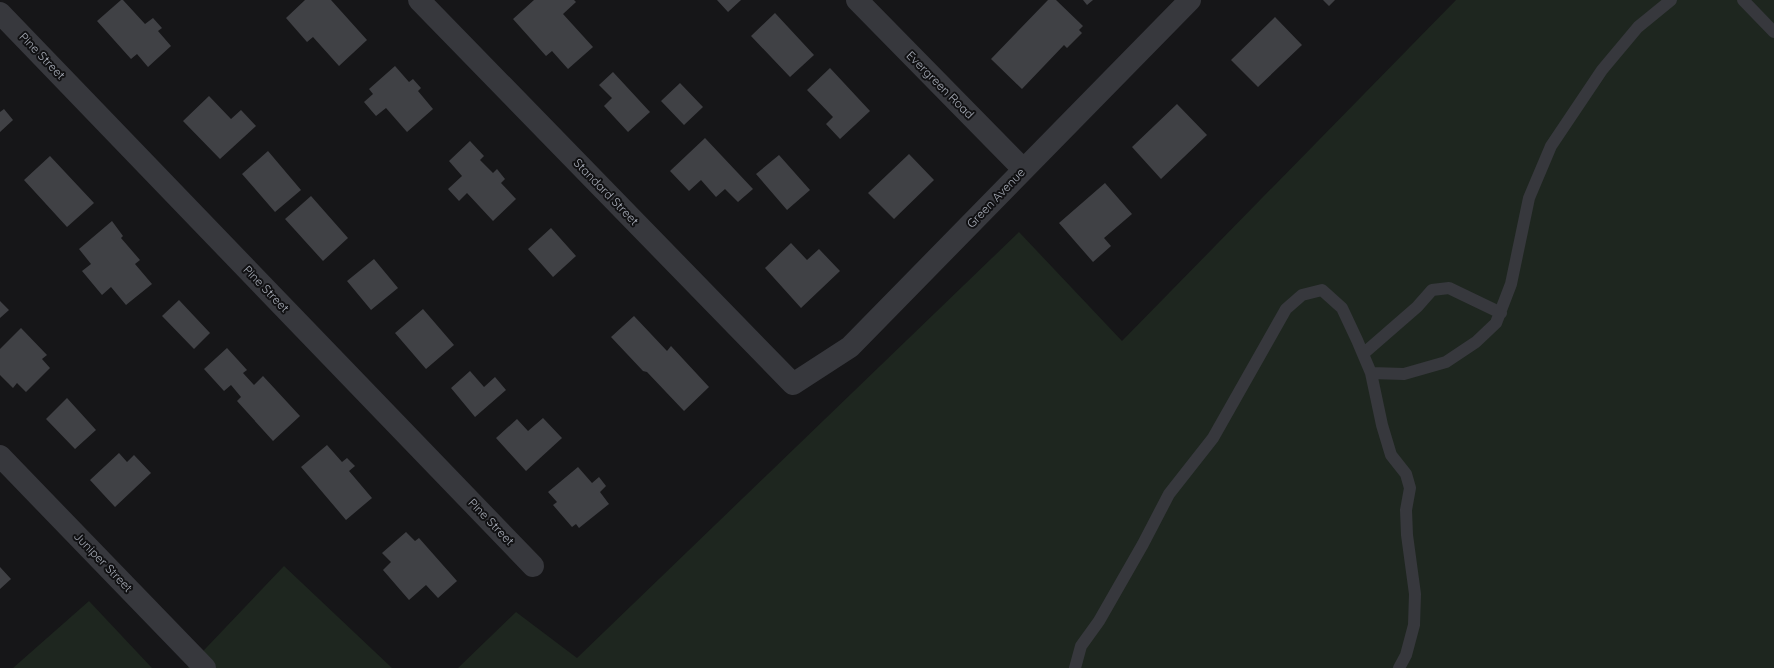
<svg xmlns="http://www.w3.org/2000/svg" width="1774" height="668" viewBox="0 0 1774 668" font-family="Quicksand,sans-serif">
	<rect width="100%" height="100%" fill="#161618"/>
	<!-- green -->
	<path fill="#1e261f" d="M 1456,0 L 1774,0 L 1774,668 L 458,668 L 516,612 L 577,658 L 1019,232 L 1122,341 Z
		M 284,566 L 392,668 L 187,668 Z
		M 89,601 L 152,668 L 13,668 Z"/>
	<!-- building -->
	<path fill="#404145" d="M 121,0 L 123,0 L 145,24 L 153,18 L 162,28 L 158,31 L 171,46 L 148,67 L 137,54 L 131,59 L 97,21 Z
		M 305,0 L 331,0 L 367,40 L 339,66 L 313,37 L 307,42 L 286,18 Z
		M 534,0 L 574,0 L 576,2 L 563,14 L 593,47 L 568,69 L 552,51 L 546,56 L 513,19 Z
		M 717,0 L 741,0 L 728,12 Z
		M 1048,0 L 1056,0 L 1083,26 L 1079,30 L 1082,33 L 1067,48 L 1064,45 L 1022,89 L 991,59 Z
		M 1083,0 L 1093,0 L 1087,5 Z
		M 1323,0 L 1335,0 L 1329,6 Z
		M 775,13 L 814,55 L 790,77 L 751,36 Z
		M 1275,17 L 1302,45 L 1258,87 L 1231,60 Z
		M 395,66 L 409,82 L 413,79 L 421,88 L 418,91 L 433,109 L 407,132 L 386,108 L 376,116 L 364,102 L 373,94 L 369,89 Z
		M 830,68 L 870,111 L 840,139 L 826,124 L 833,117 L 807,90 Z
		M 613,72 L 650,112 L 628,132 L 604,106 L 612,98 L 599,85 Z
		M 680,83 L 703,107 L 684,125 L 661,101 Z
		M 209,96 L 231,119 L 241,110 L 256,126 L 220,159 L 183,121 Z
		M 1177,104 L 1207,135 L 1161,179 L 1132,147 Z
		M 4,109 L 13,120 L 0,132 L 0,112 Z
		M 705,138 L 753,189 L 738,202 L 725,189 L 716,197 L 701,180 L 689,191 L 670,171 Z
		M 470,141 L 484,156 L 480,160 L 493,173 L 497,169 L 505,179 L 501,183 L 516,199 L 493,221 L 467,193 L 459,201 L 448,189 L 462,176 L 449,161 Z
		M 268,151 L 301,190 L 275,212 L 242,174 Z
		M 909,154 L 934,180 L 894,219 L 868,193 Z
		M 779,155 L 810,190 L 787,210 L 756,174 Z
		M 50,156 L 94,203 L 67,227 L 24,180 Z
		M 1105,183 L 1132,214 L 1104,238 L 1111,246 L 1093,262 L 1059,223 Z
		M 311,196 L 348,238 L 323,261 L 285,219 Z
		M 112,221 L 123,236 L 121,238 L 140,260 L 135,264 L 152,284 L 126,305 L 111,287 L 102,295 L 82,271 L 91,264 L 79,249 Z
		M 551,228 L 576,256 L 553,277 L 528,249 Z
		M 791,243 L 807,260 L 819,249 L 840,271 L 801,308 L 765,268 Z
		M 374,259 L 398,288 L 371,310 L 347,281 Z
		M 179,300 L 210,333 L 194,349 L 162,316 Z
		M 0,301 L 9,310 L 0,318 Z
		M 423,309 L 454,345 L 426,369 L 395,333 Z
		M 634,316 L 667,351 L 671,346 L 709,387 L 684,411 L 647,372 L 643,371 L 611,337 Z
		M 21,328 L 47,355 L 42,359 L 50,368 L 26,392 L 17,383 L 13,388 L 0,375 L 0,349 Z
		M 227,348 L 247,370 L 243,373 L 254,385 L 263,376 L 300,416 L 273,441 L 237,401 L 241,397 L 231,385 L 224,391 L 204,369 Z
		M 470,371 L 484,387 L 495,377 L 506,390 L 475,417 L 451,388 Z
		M 67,398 L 96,430 L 75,449 L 46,419 Z
		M 543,418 L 562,438 L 526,471 L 496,438 L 517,419 L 528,431 Z
		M 327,445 L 342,462 L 347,458 L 355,466 L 349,471 L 372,498 L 346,520 L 301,467 Z
		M 119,453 L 127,462 L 134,455 L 151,473 L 115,507 L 90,480 Z
		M 578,467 L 592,483 L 599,477 L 606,486 L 600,492 L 609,504 L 579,528 L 576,524 L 572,527 L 553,505 L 557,502 L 548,492 Z
		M 406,532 L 415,541 L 419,538 L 457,581 L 438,598 L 426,585 L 409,600 L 383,570 L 391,562 L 382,553 Z
		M 0,567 L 11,579 L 0,589 Z"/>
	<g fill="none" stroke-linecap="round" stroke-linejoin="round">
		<!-- lane -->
		<path stroke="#37383d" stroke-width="12" d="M 1743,0 L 1774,32
			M 1363,354 L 1417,307 L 1432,290 L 1449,288 L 1501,313
			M 1371,373 L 1404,374 L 1446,362 L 1476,342 L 1496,323 L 1511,284 L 1529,198 L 1551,146 L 1602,70 L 1638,27 L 1671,0
			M 1075,668 L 1081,646 L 1099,621 L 1143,544 L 1169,494 L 1213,438 L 1286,309 L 1302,295 L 1322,290 L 1342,308 L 1357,340 L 1371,373 L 1382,425 L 1391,455 L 1406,474 L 1410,488 L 1406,510 L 1407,535 L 1415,594 L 1414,625 L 1406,655 L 1399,668"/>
		<!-- street -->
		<path stroke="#37383d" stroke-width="22" d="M 419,0 L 793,384 L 850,347 L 1190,0
			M 857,0 L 1023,169
			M 0,13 L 533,566
			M 0,456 L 205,668"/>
	</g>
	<g text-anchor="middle" stroke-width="4" stroke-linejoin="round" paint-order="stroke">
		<!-- street labels -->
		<g font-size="12" fill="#a8adb8" stroke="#111113">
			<text transform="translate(42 56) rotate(46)" y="4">Pine Street</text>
			<text transform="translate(940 85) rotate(45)" y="4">Evergreen Road</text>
			<text transform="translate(606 192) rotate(46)" y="4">Standard Street</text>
			<text transform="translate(996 198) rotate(-46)" y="4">Green Avenue</text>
			<text transform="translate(266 289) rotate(46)" y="4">Pine Street</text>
			<text transform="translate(491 522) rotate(46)" y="4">Pine Street</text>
			<text transform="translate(103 562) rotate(46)" y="4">Juniper Street</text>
		</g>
	</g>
</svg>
